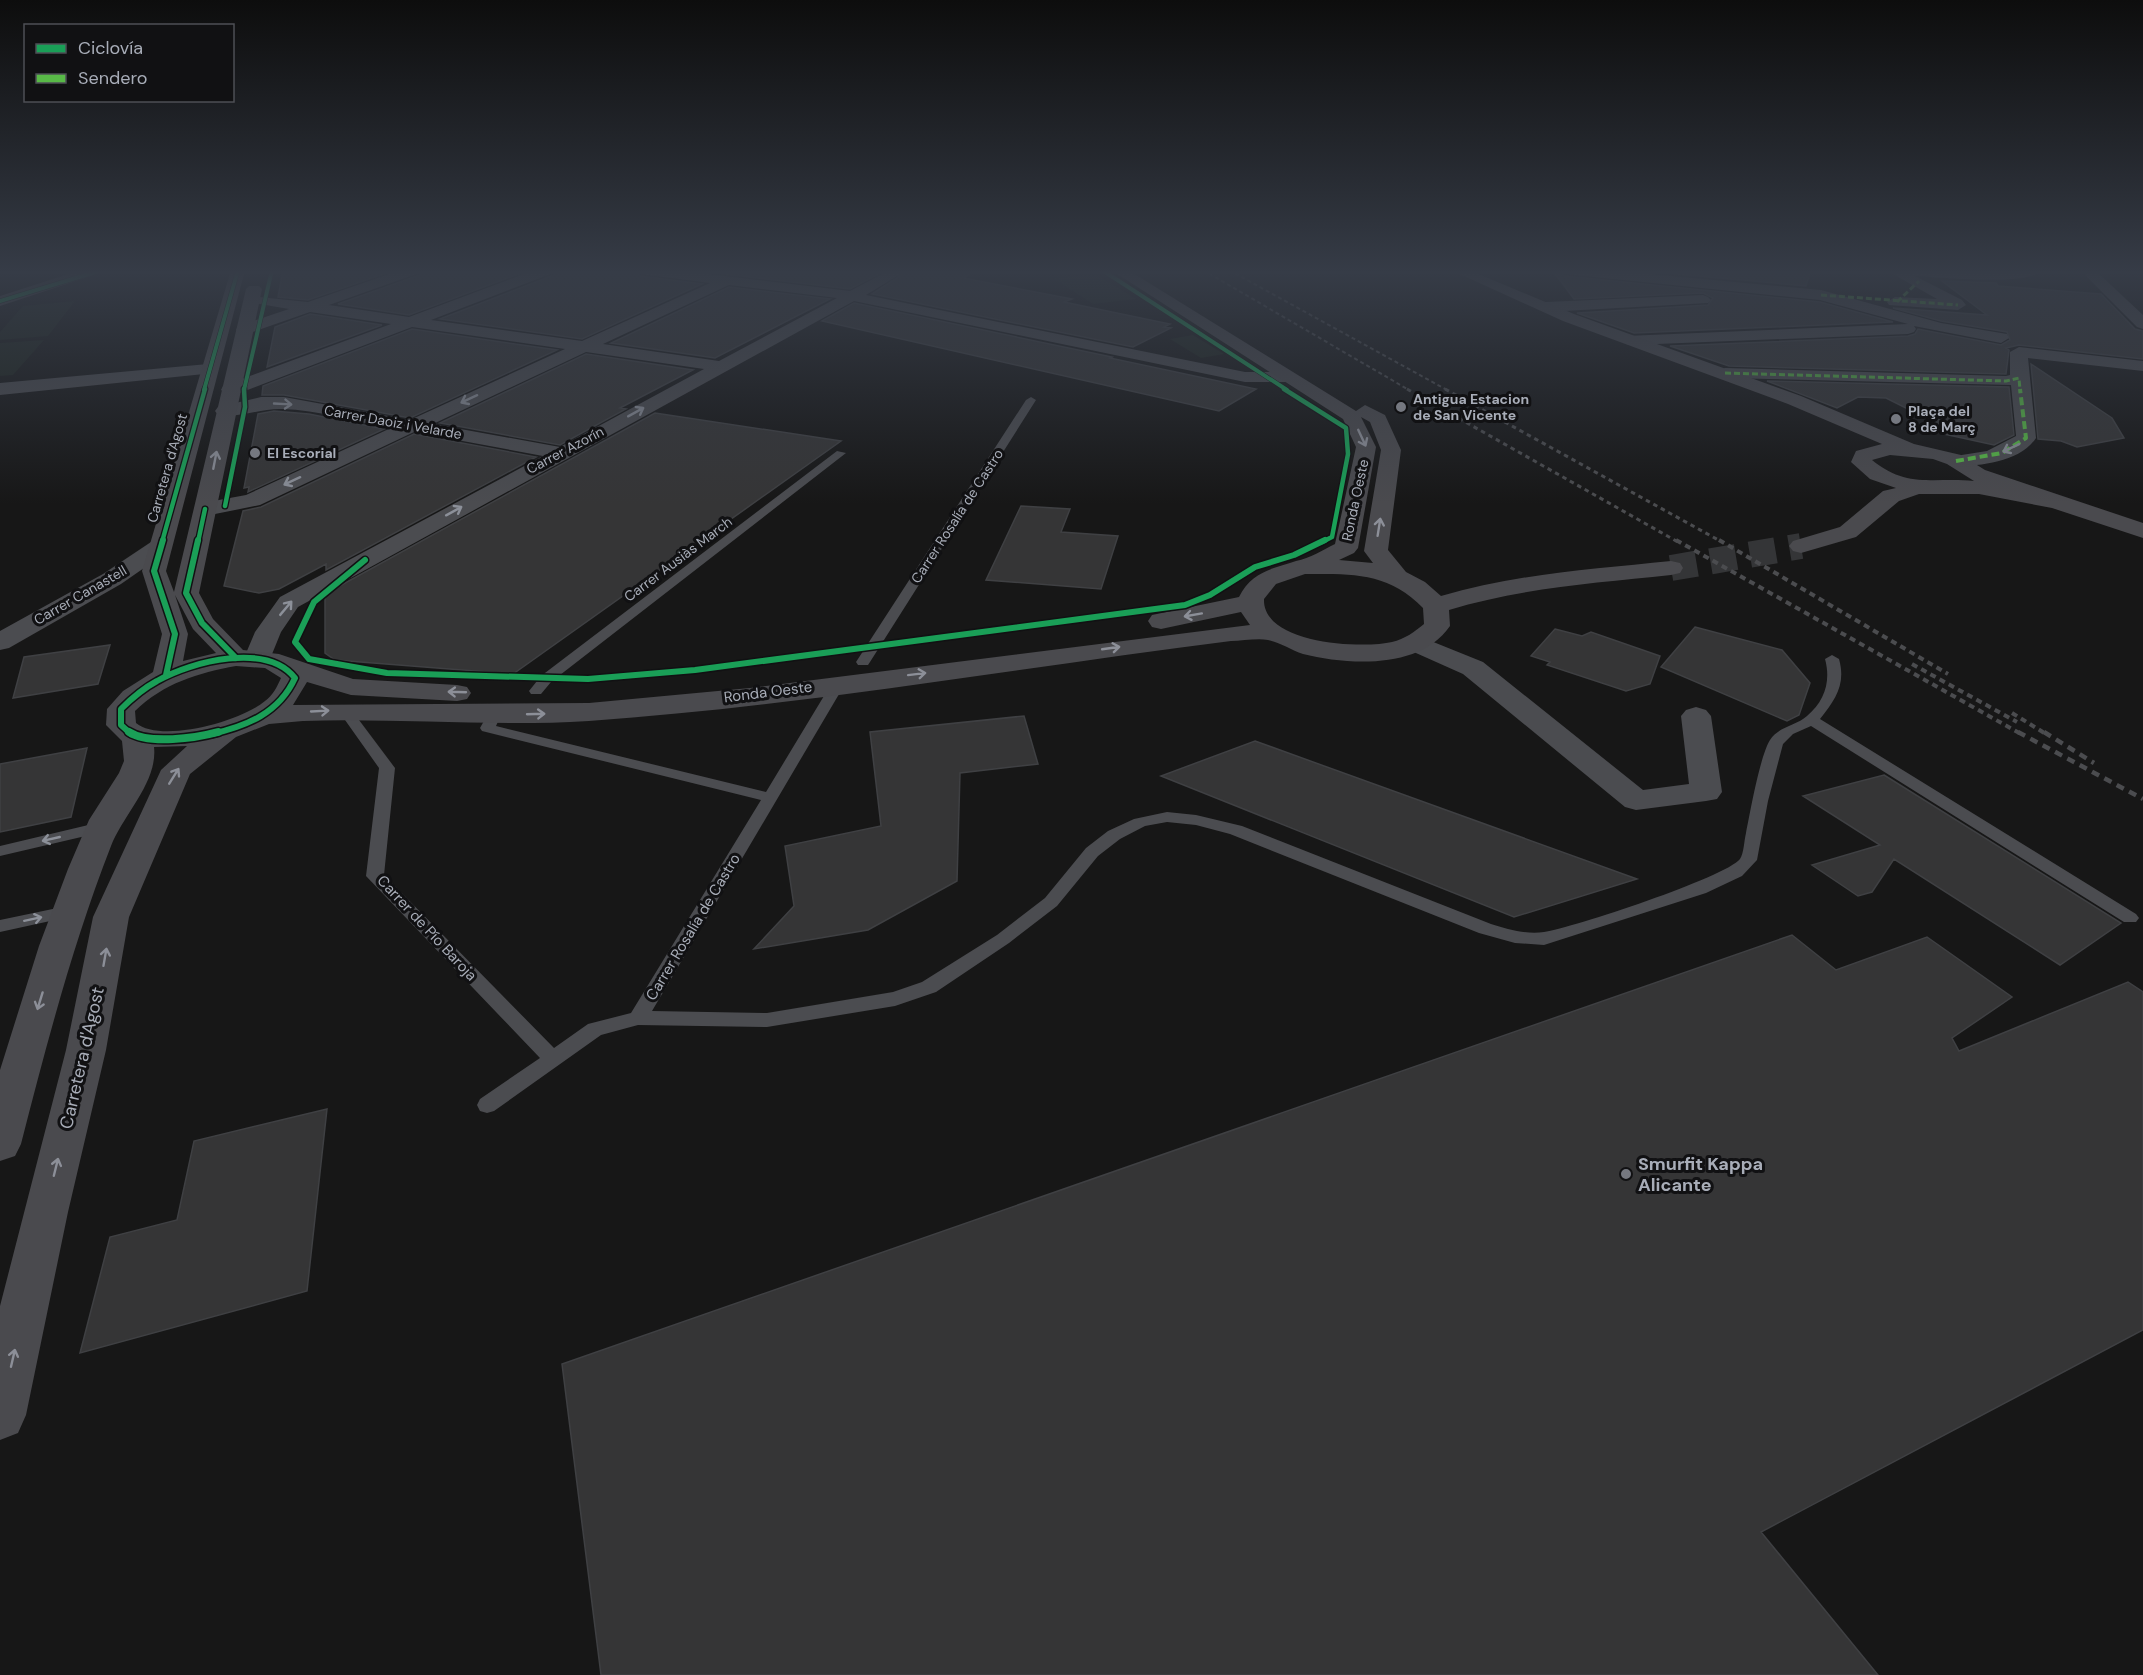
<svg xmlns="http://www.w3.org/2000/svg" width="2143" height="1675" viewBox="0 0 2143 1675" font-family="'DM Sans',sans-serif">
	<rect width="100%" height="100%" fill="#171717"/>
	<!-- green -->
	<path fill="#1d241e" d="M 1095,274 L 1136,299 L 1093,304 L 1054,279 Z
		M 75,301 L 48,336 L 0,340 L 0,332 L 23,306 Z
		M 1193,335 L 1224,354 L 1201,358 L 1170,339 Z
		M 44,340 L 13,375 L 0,376 L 0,343 Z"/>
	<!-- building -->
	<path fill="#353536" stroke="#3f4043" stroke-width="1.5" d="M 283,270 L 395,270 L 308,300 L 278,297 Z
		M 423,270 L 529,270 L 409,315 L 338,304 L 420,275 Z
		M 557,270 L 631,270 L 640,276 L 702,284 L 582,339 L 440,319 L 554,275 Z
		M 691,270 L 886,270 L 850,289 Z
		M 909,270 L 977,270 L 963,278 L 1072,299 L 1064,302 L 1170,324 L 1164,327 L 1171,328 L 1133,347 L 872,294 Z
		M 1633,270 L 1811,270 L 1806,286 Z
		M 1553,271 L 1565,276 L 1820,302 L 1893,322 L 1634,333 L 1577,313 L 1708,305 L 1713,298 L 1703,293 L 1574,299 Z
		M 1942,281 L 1996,283 L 1998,286 L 2101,294 L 2135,329 L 2143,331 L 2143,359 L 2019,345 L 2006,348 L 2009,350 L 2006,374 L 1729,366 L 1670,346 L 1908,336 L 1915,334 L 1918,329 L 2001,345 L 2010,340 L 2007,332 L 1941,321 L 1893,308 L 1987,315 Z
		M 729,287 L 830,299 L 715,358 L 611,343 Z
		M 854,303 L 1112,357 L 1110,358 L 1256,389 L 1219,411 L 822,321 Z
		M 310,314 L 382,325 L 267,367 L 275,327 Z
		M 412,329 L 557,350 L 410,418 L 284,395 L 262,395 L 263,386 Z
		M 586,354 L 693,370 L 620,408 L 626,409 L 560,445 L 440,423 Z
		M 2031,364 L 2112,418 L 2124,438 L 2077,447 L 2061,441 L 2038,439 Z
		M 1767,381 L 2009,387 L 2014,435 L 1994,445 L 1944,434 L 1948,429 L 1886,398 L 1858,397 L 1837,408 Z
		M 274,411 L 309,414 L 384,429 L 248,492 L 249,487 L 244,488 L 258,414 Z
		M 655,413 L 841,441 L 513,674 L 335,660 L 325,653 L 325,594 Z
		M 414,434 L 536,457 L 326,570 L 326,564 L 279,589 L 259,593 L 224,586 L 243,511 L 261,507 Z
		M 1021,506 L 1070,509 L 1061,532 L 1118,536 L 1101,589 L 986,580 Z
		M 1695,627 L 1782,650 L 1810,683 L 1799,715 L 1787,721 L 1661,667 Z
		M 1555,629 L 1582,636 L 1591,632 L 1660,656 L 1650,684 L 1626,691 L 1547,665 L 1550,662 L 1531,656 Z
		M 110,645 L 98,684 L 13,698 L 24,657 Z
		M 1024,716 L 1038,764 L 960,773 L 957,881 L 868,930 L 754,949 L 794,906 L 785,846 L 881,826 L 870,732 Z
		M 1255,741 L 1637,879 L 1514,917 L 1161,776 Z
		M 87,748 L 71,817 L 0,832 L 0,764 Z
		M 1884,775 L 2121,923 L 2060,965 L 1894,859 L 1872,892 L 1858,896 L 1812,865 L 1880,845 L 1803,796 Z
		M 1792,935 L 1836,970 L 1927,937 L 2012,997 L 1952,1038 L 1959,1051 L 2128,982 L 2143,992 L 2143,1330 L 1761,1532 L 1878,1675 L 601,1675 L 562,1364 Z
		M 327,1109 L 307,1291 L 80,1353 L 110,1237 L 177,1220 L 194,1141 Z"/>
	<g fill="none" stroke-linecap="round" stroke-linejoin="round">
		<!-- secondary-tunnel -->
		<path stroke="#343537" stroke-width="26" stroke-dasharray="26 14" stroke-linecap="butt" d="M 1671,568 L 1801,546"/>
		<!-- lane -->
		<path fill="#4b4c50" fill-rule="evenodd" d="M 1031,397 L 1036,400 L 870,662 L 868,665 L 858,665 L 856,662 L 1026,400 Z
			M 837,451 L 846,453 L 551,682 L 541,694 L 531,694 L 529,691 L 541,676 Z
			M 1832,655 L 1839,659 C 1846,684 1836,699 1820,719 L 2136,914 L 2139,918 L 2136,922 L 2124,922 L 1811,726 L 1793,734 L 1783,744 L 1768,801 L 1757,860 L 1742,876 L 1706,893 L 1544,945 L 1515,943 L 1479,933 L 1230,834 L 1196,825 L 1167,822 L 1145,826 L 1120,839 L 1098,856 L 1057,906 L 1009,943 L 936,992 L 895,1006 L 767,1027 L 638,1025 L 601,1035 L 494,1111 L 487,1113 L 480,1111 L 477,1105 L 480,1099 L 540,1058 L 366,876 L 379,768 L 345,720 L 353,707 L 363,707 L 365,710 L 359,720 L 395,768 L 384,875 L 554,1048 L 588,1024 L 631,1013 L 761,800 L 482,731 L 480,728 L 489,712 L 499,712 L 501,715 L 496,726 L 766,792 L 833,681 L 843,681 L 845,684 L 652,1011 L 767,1013 L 893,992 L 922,982 L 997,935 L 1045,898 L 1086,848 L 1108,831 L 1134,819 L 1167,812 L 1196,815 L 1242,826 L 1491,924 C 1507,929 1527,935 1544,932 C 1572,928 1726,877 1740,859 C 1744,853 1744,841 1746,833 C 1750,813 1760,756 1770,740 C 1779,726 1796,726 1807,716 C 1825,701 1831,681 1825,659 Z
			M 101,822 L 107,823 L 109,827 L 107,831 L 0,856 L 0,846 Z
			M 67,906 L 76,912 L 73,916 L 0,932 L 0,920 Z"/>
		<!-- street -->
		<path fill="#4b4c50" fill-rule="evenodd" d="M 81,270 L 102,270 L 100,273 L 0,306 L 0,296 Z
			M 401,270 L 421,270 L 419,273 L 329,305 L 409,317 L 535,270 L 555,270 L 553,273 L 431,320 L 582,341 L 710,283 L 640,274 L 633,270 L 675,270 L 850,291 L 890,270 L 907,270 L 866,295 L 1245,372 L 1286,372 L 1295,377 L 1286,382 L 1245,382 L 854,301 L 298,607 L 281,632 L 268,664 L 258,666 L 248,664 L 244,658 L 255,632 L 280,597 L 543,456 L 414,432 L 260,505 L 205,516 L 197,514 L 194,509 L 197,504 L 246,495 L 391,428 C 356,422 318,410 282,409 C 262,408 235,419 218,415 L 215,411 L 218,407 L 261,397 L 284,397 L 410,420 L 565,349 L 412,327 L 237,394 L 230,396 L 221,390 L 223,386 L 391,324 L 310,312 L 244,335 L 236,330 L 238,326 L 289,309 L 248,302 L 245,299 L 248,296 L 308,302 ZM 729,285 L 837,298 L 719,361 L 603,344 ZM 586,352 L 704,369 L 560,447 L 433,424 Z
			M 1558,270 L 1607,270 L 1821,290 L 1941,323 L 2007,334 L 2009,338 L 2001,343 L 1914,326 L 1916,329 L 1914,332 L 1908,334 L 1632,345 L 1626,344 L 1624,340 L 1626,336 L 1908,324 L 1820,300 L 1565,274 Z
			M 1886,270 L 2042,270 C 2027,287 1940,277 1915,276 L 1962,300 L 1966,305 L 1958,310 L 1889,305 L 1887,302 L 1895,297 L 1937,299 Z
			M 2080,270 L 2095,270 L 2143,315 L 2143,329 L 2137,327 Z
			M 1703,295 L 1708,297 L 1711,300 L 1708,303 L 1546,312 L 1538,307 L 1546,302 Z
			M 2019,347 L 2143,361 L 2143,371 L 2028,358 L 2036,438 C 2020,462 1982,465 1956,467 L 1949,465 L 1946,461 L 1949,457 L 1987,451 L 2016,436 L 2011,385 L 1725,378 L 1716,373 L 1725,368 L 2006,376 L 2010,375 L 2010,352 Z
			M 208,364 L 214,365 L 217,369 L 214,373 L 0,395 L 0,383 Z
			M 159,540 L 167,542 L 171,547 L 167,552 L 121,584 L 9,648 L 0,650 L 0,631 L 103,574 L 151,542 Z
			M 1416,635 L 1483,662 L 1643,790 L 1689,784 L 1681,716 L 1686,710 L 1696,707 L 1706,710 L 1711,716 L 1722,792 L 1717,799 L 1706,801 L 1636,810 L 1625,807 L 1463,674 L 1407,649 L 1403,643 L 1407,637 Z"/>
		<!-- secondary -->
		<path fill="#4a4a4e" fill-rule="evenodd" d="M 231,270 L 245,270 L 166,571 L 174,592 L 246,289 L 249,286 L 259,286 L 262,289 L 199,593 L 213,619 L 243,650 L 279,654 L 353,679 L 457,685 L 467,687 L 471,693 L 467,699 L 457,701 L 351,695 L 307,682 L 293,705 L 589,703 L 750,688 L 1250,625 L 1241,612 L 1161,629 L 1152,627 L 1148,621 L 1152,615 L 1239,597 C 1252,571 1272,569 1296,561 C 1310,558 1323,550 1335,544 L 1356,447 L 1343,419 L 1111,270 L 1128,270 L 1356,411 L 1365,405 L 1385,415 L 1401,450 L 1388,550 L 1406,572 L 1425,582 L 1441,596 C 1515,574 1594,569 1671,561 L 1680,563 L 1683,568 L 1680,573 L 1671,575 C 1596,583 1521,588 1449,610 L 1450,626 C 1420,670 1348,665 1303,654 C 1291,650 1280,642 1268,640 C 1257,638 1242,641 1231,641 C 1017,668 804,706 589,721 C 494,727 398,718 303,721 L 269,724 L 236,737 L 190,774 L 129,917 L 106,1050 L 68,1212 L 26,1415 L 18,1433 L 0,1440 L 0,1306 L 66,1050 L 93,917 L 161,770 L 187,746 L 154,747 C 158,782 123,815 111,846 C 73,943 47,1043 21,1144 L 15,1156 L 0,1161 L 0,1070 L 39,946 L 68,869 L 89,820 L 119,773 L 124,761 L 122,741 L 106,725 L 107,709 L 123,691 L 153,672 L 162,634 L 142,571 ZM 1361,417 L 1370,422 L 1381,450 L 1364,551 L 1373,563 L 1339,560 L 1354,553 L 1358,548 L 1376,447 ZM 1305,574 C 1352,574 1388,572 1423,608 L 1424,624 C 1414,632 1405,639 1392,642 C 1362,649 1262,644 1264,599 L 1276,584 ZM 175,595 L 193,629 L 216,653 L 183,661 L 188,634 ZM 236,666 L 265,668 L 281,678 C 277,687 273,695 265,701 C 242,721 161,744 136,723 L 135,711 C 164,683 198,673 236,666 Z
			M 1451,270 L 1469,270 L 1574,314 L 1801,396 L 1914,444 L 1961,455 L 1985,470 L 2143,523 L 2143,538 L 2052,508 L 1979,494 L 1919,494 L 1899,501 L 1856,537 L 1801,553 L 1793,551 L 1789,546 L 1793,541 L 1840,527 L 1883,491 L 1896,488 L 1870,479 L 1851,462 L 1856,451 L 1882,444 L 1788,404 L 1563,321 ZM 1890,455 L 1933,459 L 1947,464 L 1974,481 C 1935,477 1907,489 1872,460 Z"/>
		<!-- rail-far3 -->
		<path stroke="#4b4c4f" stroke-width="2" stroke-dasharray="4 3" stroke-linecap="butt" d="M 1203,270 L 1409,390
			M 1229,270 L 1447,390"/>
		<!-- rail-far2 -->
		<path stroke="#4b4c4f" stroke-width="3" stroke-dasharray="4.5 4" stroke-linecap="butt" d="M 1407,389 L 1678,542
			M 1445,389 L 1722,542"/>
		<!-- rail-far1 -->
		<path stroke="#4b4c4f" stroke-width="4" stroke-dasharray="6 4.5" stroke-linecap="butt" d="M 1676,540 L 2021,734
			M 1719,540 L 1948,674
			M 1912,664 L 2017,722
			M 2012,713 L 2046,734"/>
		<!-- rail -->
		<path stroke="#4b4c4f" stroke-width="4.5" stroke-dasharray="8 6" stroke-linecap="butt" d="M 2018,732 L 2143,799
			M 2044,732 L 2094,763"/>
		<!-- quiet-far1 -->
		<path stroke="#58b947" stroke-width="3" stroke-dasharray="6 3" stroke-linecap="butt" d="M 1821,295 L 1958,305
			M 1897,302 L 1919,281
			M 1725,373 L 2006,381 L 2019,378 L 2020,390"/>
		<!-- quiet -->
		<path stroke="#58b947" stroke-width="4" stroke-dasharray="8 4" stroke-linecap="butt" d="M 1956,461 L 2002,453 L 2026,438 L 2020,389"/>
		<!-- cycleway-far3 casing -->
		<g stroke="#111113" stroke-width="5">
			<path id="cycleway-far3" d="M 1102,270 L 1287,390
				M 0,301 L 102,270
				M 204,390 L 238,270
				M 244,390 L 272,270"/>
		</g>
		<!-- cycleway-far2 casing -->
		<g stroke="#111113" stroke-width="7">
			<path id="cycleway-far2" d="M 1284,389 L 1346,428 L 1348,454 L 1332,537 L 1322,542
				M 225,506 L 245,407 L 244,389
				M 162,542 L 205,389
				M 198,542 L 205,509"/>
		</g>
		<!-- cycleway-far1 casing -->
		<g stroke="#111113" stroke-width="9">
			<path id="cycleway-far1" d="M 163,540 L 154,571 L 175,634 L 166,675
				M 198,540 L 186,593 L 202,623 L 236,658
				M 365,560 L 314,602 L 295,642 L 309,659 L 387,673 L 588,679 L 695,670 L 1185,605 L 1210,595 L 1255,567 L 1294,555 L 1325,540
				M 131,734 L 121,725 L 121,709 C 132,698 144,688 157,681 C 192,661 267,642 295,678 C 279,713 247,726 212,734"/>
		</g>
		<!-- cycleway casing -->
		<g stroke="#111113" stroke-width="11">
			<path id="cycleway" d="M 129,732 C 149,745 196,738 218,732"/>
		</g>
		<!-- cycleway-far3 -->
		<use href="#cycleway-far3" stroke="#1a9f57" stroke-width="4"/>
		<!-- cycleway-far2 -->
		<use href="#cycleway-far2" stroke="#1a9f57" stroke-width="4.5"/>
		<!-- cycleway-far1 -->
		<use href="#cycleway-far1" stroke="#1a9f57" stroke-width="6"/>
		<!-- cycleway -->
		<use href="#cycleway" stroke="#1a9f57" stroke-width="8"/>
	</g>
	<!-- one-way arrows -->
	<defs><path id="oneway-shaft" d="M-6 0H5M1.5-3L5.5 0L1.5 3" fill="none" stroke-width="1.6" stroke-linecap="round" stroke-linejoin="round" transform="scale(1.5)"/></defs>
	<g stroke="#8c9099">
		<use href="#oneway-shaft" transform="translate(469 399) rotate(155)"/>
		<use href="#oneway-shaft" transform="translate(283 404) rotate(3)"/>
		<use href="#oneway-shaft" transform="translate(636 412) rotate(-29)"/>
		<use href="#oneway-shaft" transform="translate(2011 448) rotate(155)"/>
		<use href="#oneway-shaft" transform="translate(292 481) rotate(155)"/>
		<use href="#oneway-shaft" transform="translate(454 511) rotate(-29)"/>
		<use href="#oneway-shaft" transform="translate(286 608) rotate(-50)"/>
		<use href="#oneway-shaft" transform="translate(51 839) rotate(167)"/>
		<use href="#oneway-shaft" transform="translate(33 919) rotate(-12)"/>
	</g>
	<g stroke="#8c8f98">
		<use href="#oneway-shaft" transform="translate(1362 438) rotate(65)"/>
		<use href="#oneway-shaft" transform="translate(215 460) rotate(-79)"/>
		<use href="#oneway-shaft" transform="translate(1379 527) rotate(-81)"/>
		<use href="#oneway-shaft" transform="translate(1193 615) rotate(170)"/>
		<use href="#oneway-shaft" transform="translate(1111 648) rotate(-8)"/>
		<use href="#oneway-shaft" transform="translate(917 674) rotate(-7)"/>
		<use href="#oneway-shaft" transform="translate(457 692) rotate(-178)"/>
		<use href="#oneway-shaft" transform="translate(320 711) rotate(-3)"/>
		<use href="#oneway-shaft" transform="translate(536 714) rotate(-2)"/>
		<use href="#oneway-shaft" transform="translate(174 776) rotate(-58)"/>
		<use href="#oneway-shaft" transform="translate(105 957) rotate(-80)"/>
		<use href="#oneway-shaft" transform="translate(40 1001) rotate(107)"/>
		<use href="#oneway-shaft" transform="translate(56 1167) rotate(-76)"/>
		<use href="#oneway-shaft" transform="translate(13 1358) rotate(-77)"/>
	</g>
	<!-- sky -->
	<linearGradient id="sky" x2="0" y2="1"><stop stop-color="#0d0d0d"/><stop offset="0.54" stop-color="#363c47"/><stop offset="1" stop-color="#363c47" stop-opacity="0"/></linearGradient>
	<rect width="2143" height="504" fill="url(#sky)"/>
	<!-- markers -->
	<g fill="#757880" stroke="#111113" stroke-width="2">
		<circle cx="1401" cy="407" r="6"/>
		<circle cx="1896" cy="419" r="6"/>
		<circle cx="255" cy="453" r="6"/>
		<circle cx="1626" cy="1174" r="6"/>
	</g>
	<g text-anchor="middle" stroke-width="6" stroke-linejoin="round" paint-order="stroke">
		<!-- far-poi labels -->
		<g font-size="14" font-weight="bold" fill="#a8adb8" stroke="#111113" text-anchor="start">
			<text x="1413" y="404">Antigua Estacion<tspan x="1413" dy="16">de San Vicente</tspan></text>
			<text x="1908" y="416">Plaça del<tspan x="1908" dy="16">8 de Març</tspan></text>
			<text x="267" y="458">El Escorial</text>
		</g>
		<!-- far-street labels -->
		<g font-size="14" fill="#a8adb8" stroke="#111113">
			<text transform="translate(393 422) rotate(10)" y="5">Carrer Daoiz i Velarde</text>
			<text transform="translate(565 450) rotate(-28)" y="5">Carrer Azorín</text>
			<text transform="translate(167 468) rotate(-74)" y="5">Carretera d'Agost</text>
			<text transform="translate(1355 500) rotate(-78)" y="5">Ronda Oeste</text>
			<text transform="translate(957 516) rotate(-57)" y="5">Carrer Rosalía de Castro</text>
			<text transform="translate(678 559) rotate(-37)" y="5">Carrer Ausiàs March</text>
			<text transform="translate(80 595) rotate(-30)" y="5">Carrer Canastell</text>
		</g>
		<!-- street labels -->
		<g font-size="15" fill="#a8adb8" stroke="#111113">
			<text transform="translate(768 692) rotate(-7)" y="5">Ronda Oeste</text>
			<text transform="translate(693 927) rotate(-59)" y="5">Carrer Rosalía de Castro</text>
			<text transform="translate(427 928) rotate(47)" y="5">Carrer de Pío Baroja</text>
		</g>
		<!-- near-street labels -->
		<g font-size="18" fill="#a8adb8" stroke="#111113">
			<text transform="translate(82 1058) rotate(-77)" y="6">Carretera d'Agost</text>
		</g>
		<!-- near-poi labels -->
		<g font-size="18" font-weight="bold" fill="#a8adb8" stroke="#111113" text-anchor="start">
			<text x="1638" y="1170">Smurfit Kappa<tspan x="1638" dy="21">Alicante</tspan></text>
		</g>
	</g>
	<!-- legend -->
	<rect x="24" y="24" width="210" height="78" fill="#111113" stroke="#4d4f55" stroke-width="1.5"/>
	<rect x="36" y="44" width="30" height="9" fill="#1a9f57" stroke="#4d4f55" stroke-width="1.5"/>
	<text x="78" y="54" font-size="18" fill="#a8adb8">Ciclovía</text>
	<rect x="36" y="74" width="30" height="9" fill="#58b947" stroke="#4d4f55" stroke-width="1.5"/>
	<text x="78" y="84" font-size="18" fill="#a8adb8">Sendero</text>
</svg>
